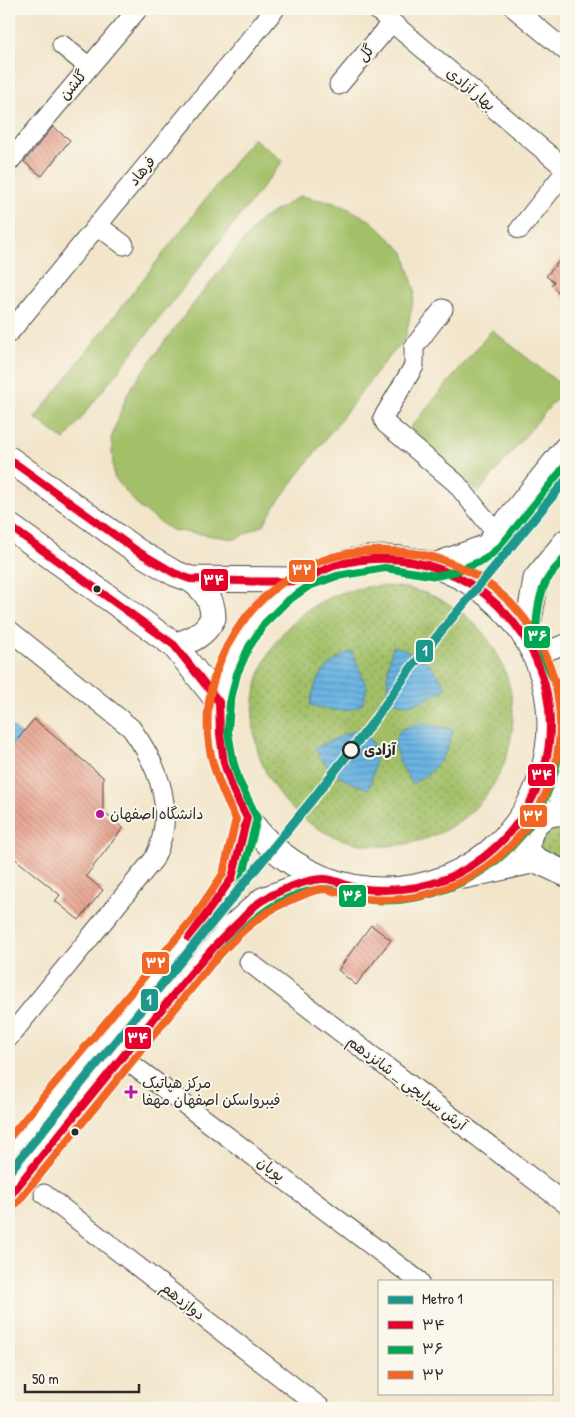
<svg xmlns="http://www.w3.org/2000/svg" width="575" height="1417" viewBox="0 0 575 1417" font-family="'Patrick Hand','Playpen Sans Arabic',sans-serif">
	<defs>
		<pattern id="grass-dots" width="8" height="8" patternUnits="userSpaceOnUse" patternTransform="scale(1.25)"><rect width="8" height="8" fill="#a3c068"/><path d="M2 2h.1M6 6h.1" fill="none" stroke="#859c56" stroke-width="1.8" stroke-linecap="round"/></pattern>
		<pattern id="water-rules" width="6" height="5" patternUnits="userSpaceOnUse" patternTransform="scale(1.25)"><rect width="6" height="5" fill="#69b4e2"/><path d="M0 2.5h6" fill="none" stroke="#5793b7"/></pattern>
		<pattern id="building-back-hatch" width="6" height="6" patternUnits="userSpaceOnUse" patternTransform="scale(1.25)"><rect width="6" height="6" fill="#e49682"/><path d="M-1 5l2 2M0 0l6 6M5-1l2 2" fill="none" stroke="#b97b6b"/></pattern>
	</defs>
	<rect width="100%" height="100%" fill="#fbf7ec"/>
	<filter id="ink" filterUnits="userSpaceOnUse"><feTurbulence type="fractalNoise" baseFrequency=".02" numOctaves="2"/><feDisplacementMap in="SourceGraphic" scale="10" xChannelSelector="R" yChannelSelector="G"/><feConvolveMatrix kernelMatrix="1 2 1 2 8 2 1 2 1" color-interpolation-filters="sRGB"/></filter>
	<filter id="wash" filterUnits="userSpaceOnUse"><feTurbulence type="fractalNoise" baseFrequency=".0096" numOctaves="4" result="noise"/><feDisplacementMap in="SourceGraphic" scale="20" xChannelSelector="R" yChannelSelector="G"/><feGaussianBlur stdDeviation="1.12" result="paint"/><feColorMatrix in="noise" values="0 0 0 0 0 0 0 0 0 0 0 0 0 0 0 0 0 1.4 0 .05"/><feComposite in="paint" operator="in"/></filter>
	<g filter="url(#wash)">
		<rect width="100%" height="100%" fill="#f2e5ca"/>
		<!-- grass -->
		<path fill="url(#grass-dots)" stroke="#67764a" d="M253 716a130 130 0 1 1 260 0a130 130 0 1 1-260 0Z
			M 566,823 L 566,858 L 541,851 C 541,833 549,824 566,823 Z"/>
		<!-- pitch -->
		<path fill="#a3c068" stroke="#67764a" d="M 253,138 L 283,161 L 64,440 L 35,418 Z
			M 300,196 L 340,204 L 371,221 L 404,252 L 415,292 L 405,339 L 379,369 L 279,500 L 263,525 L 235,539 L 171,530 L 140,508 L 114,477 L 111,439 L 128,392 L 173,330 L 260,220 Z
			M 492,330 L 565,388 L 479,492 L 406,433 Z"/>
		<!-- water -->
		<path fill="url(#water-rules)" stroke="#4a7086" d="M 393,646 C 419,653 434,664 446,688 C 435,694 423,702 411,704 C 377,709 388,664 393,646 Z
			M 352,651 L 367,688 L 363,703 C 347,716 328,709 310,705 C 314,678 327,662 352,651 Z
			M 421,723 L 453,730 C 446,756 436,771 412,784 C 404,769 385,744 402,729 Z
			M 9,724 L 22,735 L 9,750 Z
			M 352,731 L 367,735 C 380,750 374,771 369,789 C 343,781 328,772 315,748 Z"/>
		<g id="blocks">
			<!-- building -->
			<path fill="url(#building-back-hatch)" d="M 53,127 L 70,140 L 42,176 L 24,162 Z
				M 566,253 L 566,299 L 551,285 L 554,282 L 546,276 Z
				M 34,719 L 103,777 L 103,812 L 123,828 L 86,876 L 103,890 L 79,920 L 55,901 L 60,895 L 9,854 L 9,750 Z
				M 371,925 L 391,940 L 356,985 L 338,970 Z"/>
		</g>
	</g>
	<g filter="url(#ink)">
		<use href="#blocks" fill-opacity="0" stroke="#494743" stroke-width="1"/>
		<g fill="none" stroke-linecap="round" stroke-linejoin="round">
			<!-- minor casing -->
			<g stroke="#494743" stroke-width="21">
				<path id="minor" d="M 376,9 L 566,169
					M 515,9 L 566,51
					M 62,45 L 89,67
					M 339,85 L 392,22
					M 9,162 L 138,9
					M 97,225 L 124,245
					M 520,229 L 566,171
					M 443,309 L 414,347 L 414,366 L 383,418 L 386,424 L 456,483 L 497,534
					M 9,333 L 275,9
					M 9,630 L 131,728 C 160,768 177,812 154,859 L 9,1037
					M 535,655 L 566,644
					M 249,962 L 566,1204
					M 122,1057 L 419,1281
					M 44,1194 L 321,1408"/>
			</g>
			<!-- major casing -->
			<g stroke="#494743" stroke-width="27">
				<path id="major" d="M 9,459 L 137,551 L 174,573 L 190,579 L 301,580
					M 9,526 L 174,645 L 219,702
					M218 724a166 166 0 1 1 332 0a166 166 0 1 1-332 0Z
					M 434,566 L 487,547 L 566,449
					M 526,638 L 536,579 L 566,542
					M 174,645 C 192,641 204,635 213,618 C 213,600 205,589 190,579
					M 551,749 L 563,799 L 566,804
					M 536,860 L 527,851 C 528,826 540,811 566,813
					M 464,876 L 536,860 L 566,874
					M 9,1153 L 202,923 L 232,878 L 247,818
					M 9,1197 L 218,940 L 263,900 L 322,878"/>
			</g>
			<!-- minor -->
			<use href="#minor" stroke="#fff" stroke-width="19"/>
			<!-- major -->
			<use href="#major" stroke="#fff" stroke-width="25"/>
			<!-- bus-1 casing -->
			<g stroke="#fbf7ec" stroke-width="11">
				<path id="bus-1" d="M 9,459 L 137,551 L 174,573 L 190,579 C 225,580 261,583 296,581 C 306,580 315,574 324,570 C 339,563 356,560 373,559 C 468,554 550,630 550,726 C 550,783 518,836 471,866 C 438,887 396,894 357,888 C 346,886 334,878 322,879 C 304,880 278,891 263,900 C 254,905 247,914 240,921 C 213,946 189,975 166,1004 C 113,1068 61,1132 9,1197
					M 9,526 L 174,645 L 219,702 L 220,734 L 224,763 L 233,790 L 247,818 L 232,878 L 189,938"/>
			</g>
			<!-- bus-2 casing -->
			<g stroke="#fbf7ec" stroke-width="11">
				<path id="bus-2" d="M 215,960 C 242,927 277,893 323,889 C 336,888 350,897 363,899 C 422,907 484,881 522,835 C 552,799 568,743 559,696 C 555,675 540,656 537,636 C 535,622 539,597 545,584 C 549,574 559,565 566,557
					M 17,1159 L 210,929 L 241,883 L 257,818 L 239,781 L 233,761 L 228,732 L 230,703 L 237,674 L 249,647 L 265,623 L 286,602 L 309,586 L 337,576 L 385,568 L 436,576 L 457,571 L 484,560 L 501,546 L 566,465"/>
			</g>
			<!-- bus-3 casing -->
			<g stroke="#fbf7ec" stroke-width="11">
				<path id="bus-3" d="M 9,1138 L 194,917 L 223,874 L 236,819 C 224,796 213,772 209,745 C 198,666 249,590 321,561 C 342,553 366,550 388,551 C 466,552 533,603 554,679 C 568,732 557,786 525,829 C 488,878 427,905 366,899 C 353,898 333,889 322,889 C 315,890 307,893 301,896 C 263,909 238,934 212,963 L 17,1203"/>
			</g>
			<!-- bus-1 -->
			<use href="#bus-1" stroke="#e4002b" stroke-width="8"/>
			<!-- bus-2 -->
			<use href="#bus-2" stroke="#00a651" stroke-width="8"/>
			<!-- bus-3 -->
			<use href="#bus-3" stroke="#f26522" stroke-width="8"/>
			<!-- metro-1 casing -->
			<g stroke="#fbf7ec" stroke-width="12">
				<path id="metro-1" d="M 9,1172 L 312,800 L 370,726 L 411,668 L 566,480"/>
			</g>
			<!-- metro-1 -->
			<use href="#metro-1" stroke="#1a988c" stroke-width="9"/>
		</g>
	</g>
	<!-- markers -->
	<g fill="#2b2b2b" stroke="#fbf7ec" stroke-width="2">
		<circle cx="97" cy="589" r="4.5"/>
		<circle cx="75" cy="1132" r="4.5"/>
	</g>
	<circle fill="#fbf7ec" stroke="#2b2b2b" stroke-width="2.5" cx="351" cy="750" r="8"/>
	<g fill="#b5179e" stroke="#fbf7ec" stroke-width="2">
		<circle cx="100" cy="814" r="5"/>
		<path d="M128.5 1084.5h5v5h5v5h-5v5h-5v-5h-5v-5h5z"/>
	</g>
	<g text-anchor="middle" stroke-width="4" stroke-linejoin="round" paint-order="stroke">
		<!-- street labels -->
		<g font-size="15" fill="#2b2b2b" stroke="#fbf7ec">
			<text transform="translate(366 53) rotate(-50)" y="5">گل</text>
			<text transform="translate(73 85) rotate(-50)" y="5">گلشن</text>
			<text transform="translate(471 89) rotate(40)" y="5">بهار آزادی</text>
			<text transform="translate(142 171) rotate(-51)" y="5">فرهاد</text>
			<text transform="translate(407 1083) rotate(37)" y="5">آرش سرابچی _ شانزدهم</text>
			<text transform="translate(271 1169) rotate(37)" y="5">پویان</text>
			<text transform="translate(183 1301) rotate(38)" y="5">دوازدهم</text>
		</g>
		<!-- stop labels -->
		<g font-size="15" font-weight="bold" fill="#2b2b2b" stroke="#fbf7ec" text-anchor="start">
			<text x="364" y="755">آزادی</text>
		</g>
		<!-- poi labels -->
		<g font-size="15" fill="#2b2b2b" stroke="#fbf7ec" text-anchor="start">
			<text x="110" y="819">دانشگاه اصفهان</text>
			<text x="142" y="1088">مرکز هپاتیک<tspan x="142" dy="17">فیبرواسکن اصفهان مهفا</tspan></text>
		</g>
	</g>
	<g stroke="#fbf7ec" stroke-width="2">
		<rect x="288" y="559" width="28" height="24" rx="5" fill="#f26522"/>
		<rect x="200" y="568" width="29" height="24" rx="5" fill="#e4002b"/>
		<rect x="523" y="625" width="28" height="24" rx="5" fill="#00a651"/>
		<rect x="415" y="639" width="19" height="24" rx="5" fill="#1a988c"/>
		<rect x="527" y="763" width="29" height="24" rx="5" fill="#e4002b"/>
		<rect x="519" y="804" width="29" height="24" rx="5" fill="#f26522"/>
		<rect x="338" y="884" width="29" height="24" rx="5" fill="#00a651"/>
		<rect x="141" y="951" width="29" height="24" rx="5" fill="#f26522"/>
		<rect x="140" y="988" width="19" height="24" rx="5" fill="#1a988c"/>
		<rect x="124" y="1026" width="28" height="24" rx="5" fill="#e4002b"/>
	</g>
	<g font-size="14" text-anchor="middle" font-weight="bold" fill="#fff">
		<text x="302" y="575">۳۲</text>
		<text x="214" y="585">۳۴</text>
		<text x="537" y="641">۳۶</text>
		<text x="425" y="656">1</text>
		<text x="542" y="780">۳۴</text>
		<text x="533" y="821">۳۲</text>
		<text x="352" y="901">۳۶</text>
		<text x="156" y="968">۳۲</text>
		<text x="149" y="1005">1</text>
		<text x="138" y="1043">۳۴</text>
	</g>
	<!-- margin -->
	<rect width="575" height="1417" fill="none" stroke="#fbf7ec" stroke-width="30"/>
	<!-- legend -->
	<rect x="378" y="1280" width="175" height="115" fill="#fbf7ec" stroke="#a8a59f"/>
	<rect x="388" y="1296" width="25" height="8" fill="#1a988c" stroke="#a8a59f"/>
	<text x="422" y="1304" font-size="15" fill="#2b2b2b">Metro 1</text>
	<rect x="388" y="1321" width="25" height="8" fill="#e4002b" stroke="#a8a59f"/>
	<text x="422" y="1330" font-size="15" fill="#2b2b2b">۳۴</text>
	<rect x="388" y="1346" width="25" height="8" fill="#00a651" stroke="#a8a59f"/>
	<text x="422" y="1354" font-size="15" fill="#2b2b2b">۳۶</text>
	<rect x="388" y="1371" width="25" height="8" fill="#f26522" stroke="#a8a59f"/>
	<text x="422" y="1380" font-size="15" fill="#2b2b2b">۳۲</text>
	<!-- scale -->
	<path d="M25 1384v8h114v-8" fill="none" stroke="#2b2b2b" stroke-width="2.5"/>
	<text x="32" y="1384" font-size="15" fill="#2b2b2b" stroke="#fbf7ec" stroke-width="4" paint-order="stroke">50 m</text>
</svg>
